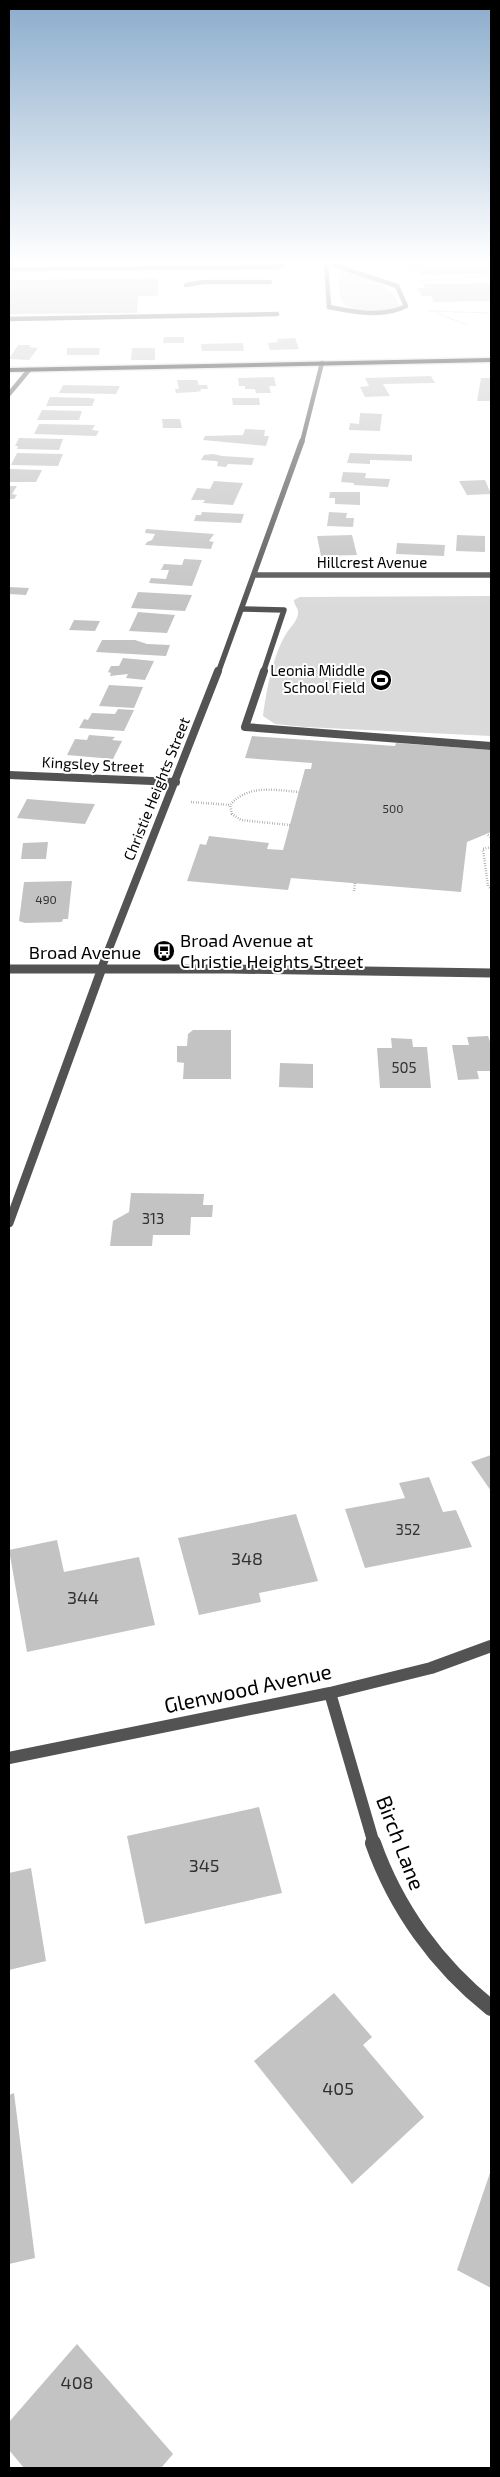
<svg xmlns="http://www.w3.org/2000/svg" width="500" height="2477" viewBox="0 0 500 2477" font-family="'Exo 2',sans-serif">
	<rect width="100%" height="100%" fill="#fff"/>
	<!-- green -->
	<path fill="#dadada" d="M 339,273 C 358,270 395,286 399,306 C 390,313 346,314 341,300 C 338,293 340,281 339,273 Z
		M 491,596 L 491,736 L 305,727 L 275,724 L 263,716 C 266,692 273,655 286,634 C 290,627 299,620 298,611 C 297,606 294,605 294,600 L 300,597 Z"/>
	<!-- building -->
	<path fill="#c3c3c3" d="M 415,263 L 491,263 L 491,274 L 421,275 L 418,270 L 407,270 L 404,264 Z
		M 158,278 L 158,296 L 138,296 L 137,313 L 9,314 L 11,280 Z
		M 491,283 L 491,301 L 434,302 L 431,296 L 422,296 L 417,288 L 425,288 L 423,284 Z
		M 164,337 L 184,337 L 184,343 L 163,343 Z
		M 295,338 L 299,349 L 270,350 L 268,343 L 278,342 L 277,339 Z
		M 243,343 L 244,351 L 202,351 L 201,344 Z
		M 18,345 L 31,345 L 29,347 L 38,348 L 29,360 L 9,359 Z
		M 67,348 L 100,348 L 99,355 L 67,355 Z
		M 132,348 L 155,348 L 155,360 L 131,360 Z
		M 431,376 L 435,383 L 383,384 L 390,396 L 365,397 L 360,387 L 369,386 L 365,378 Z
		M 274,377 L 276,386 L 269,386 L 271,393 L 256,393 L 255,389 L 245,389 L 245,386 L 239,386 L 238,378 Z
		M 481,378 L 491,378 L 491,401 L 477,401 Z
		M 177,380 L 197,380 L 199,385 L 207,385 L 208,389 L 200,389 L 201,391 L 195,392 L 176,393 L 175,389 L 179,389 Z
		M 63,385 L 120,386 L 116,394 L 59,393 Z
		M 50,397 L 90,398 L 95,399 L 92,406 L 46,406 Z
		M 232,398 L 259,398 L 260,405 L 233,405 Z
		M 42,410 L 82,411 L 79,420 L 37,420 Z
		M 360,413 L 382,414 L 380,431 L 349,430 L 350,423 L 359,424 Z
		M 162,419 L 180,419 L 182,428 L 163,428 Z
		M 39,424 L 95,425 L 92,430 L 99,431 L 96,436 L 34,434 Z
		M 245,429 L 265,430 L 264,436 L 269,436 L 266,446 L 203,440 L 205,436 L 243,435 Z
		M 19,438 L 63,439 L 59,450 L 17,449 L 18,446 L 15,446 Z
		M 17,453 L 63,454 L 58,466 L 11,465 Z
		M 350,453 L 412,455 L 412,461 L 370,460 L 370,464 L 347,463 Z
		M 213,454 L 222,456 L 254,458 L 252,465 L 228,464 L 226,467 L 217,466 L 218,462 L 216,461 L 201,460 L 204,455 Z
		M 9,469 L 42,470 L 36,482 L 9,482 Z
		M 343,472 L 366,473 L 365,478 L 390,479 L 388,487 L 354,485 L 354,483 L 341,482 Z
		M 485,480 L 491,494 L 467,495 L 459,481 Z
		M 214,481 L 243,483 L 233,505 L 203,503 L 205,500 L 191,500 L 197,488 L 210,489 Z
		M 9,486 L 17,486 L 12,494 L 17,495 L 14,499 L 9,499 Z
		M 330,492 L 360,492 L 360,505 L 335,504 L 335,498 L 329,498 Z
		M 202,512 L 244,514 L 241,523 L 194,521 L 196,515 L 201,515 Z
		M 329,512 L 347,513 L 346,518 L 354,518 L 353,527 L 327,526 Z
		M 146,529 L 214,534 L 209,541 L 214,542 L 213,543 L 211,549 L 145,545 L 147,542 L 152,540 L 155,534 L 145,533 Z
		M 352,535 L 357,555 L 321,556 L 317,536 Z
		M 457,535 L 485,536 L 485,552 L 456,551 Z
		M 397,543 L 445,545 L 444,556 L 396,554 Z
		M 184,559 L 202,560 L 192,586 L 149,583 L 151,578 L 166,579 L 169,570 L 161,570 L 164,564 L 182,565 Z
		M 9,587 L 29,588 L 26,595 L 9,594 Z
		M 138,592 L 192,595 L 185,611 L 131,608 Z
		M 138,612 L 175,615 L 167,633 L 129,631 Z
		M 74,620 L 100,621 L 95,631 L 69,630 Z
		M 102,640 L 135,640 L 147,644 L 170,645 L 166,656 L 96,652 Z
		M 123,658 L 154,661 L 145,680 L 126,678 L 128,674 L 110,676 L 111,673 L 108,672 L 111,666 L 119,666 Z
		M 109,685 L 143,687 L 134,708 L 99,706 Z
		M 118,709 L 134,710 L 124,731 L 79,728 L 84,719 L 88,720 L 92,713 L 115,714 Z
		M 89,735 L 115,737 L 112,740 L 122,741 L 113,759 L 67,755 L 75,739 L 87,740 Z
		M 252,736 L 395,746 L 396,743 L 491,750 L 491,832 L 467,842 L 461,892 L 291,878 L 288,890 L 187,881 L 200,844 L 206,845 L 209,836 L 269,843 L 267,849 L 283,850 L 305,769 L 311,769 L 312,763 L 245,758 Z
		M 27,799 L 77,803 L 95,804 L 85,824 L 17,818 Z
		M 48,842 L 46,859 L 21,859 L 23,843 Z
		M 72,881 L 68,919 L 63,919 L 62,922 L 25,923 L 19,921 L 24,882 Z
		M 193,1030 L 231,1030 L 231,1079 L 183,1079 L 184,1063 L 177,1062 L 177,1046 L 187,1046 L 188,1034 Z
		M 488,1036 L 491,1044 L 491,1071 L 477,1071 L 479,1079 L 458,1080 L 452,1045 L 469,1045 L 467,1037 Z
		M 391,1038 L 412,1039 L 413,1047 L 427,1047 L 431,1088 L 380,1088 L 377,1048 L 392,1048 Z
		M 280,1063 L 313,1064 L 313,1088 L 279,1087 Z
		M 131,1193 L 204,1194 L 203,1205 L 213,1205 L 212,1217 L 191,1217 L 190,1235 L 153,1235 L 152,1246 L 110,1246 L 113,1221 L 129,1212 Z
		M 491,1455 L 491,1491 L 471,1462 Z
		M 429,1477 L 443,1512 L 456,1510 L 472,1547 L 365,1568 L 345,1509 L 405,1498 L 399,1483 Z
		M 296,1514 L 318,1581 L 259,1593 L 261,1602 L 199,1615 L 178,1538 Z
		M 57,1540 L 64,1572 L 139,1557 L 155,1625 L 27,1652 L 9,1550 Z
		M 259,1807 L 282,1893 L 145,1924 L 127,1836 Z
		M 31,1868 L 46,1961 L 9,1970 L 9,1873 Z
		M 334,1993 L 372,2037 L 363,2045 L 424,2117 L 352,2184 L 254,2061 Z
		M 14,2093 L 35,2258 L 9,2264 L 9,2095 Z
		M 491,2170 L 491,2288 L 457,2270 Z
		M 77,2344 L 173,2454 L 161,2468 L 24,2468 L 9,2450 L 9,2422 Z"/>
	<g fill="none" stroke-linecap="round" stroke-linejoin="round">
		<!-- primary casing -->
		<g stroke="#dbdbdb" stroke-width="3">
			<path id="primary" d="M 491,358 L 491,362 L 9,372 L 9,368 Z"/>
		</g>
		<!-- path-far1 -->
		<path stroke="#757575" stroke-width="1" stroke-dasharray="0.5 1" stroke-linecap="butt" d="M 410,263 L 415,263
			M 419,281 L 491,276
			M 427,311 L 491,313
			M 437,313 L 467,325"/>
		<!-- path -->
		<path stroke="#757575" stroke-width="2.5" stroke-dasharray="0.5 2" stroke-linecap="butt" d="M 191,802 L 230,805
			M 290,825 L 241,820 L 232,814 L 230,805 C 248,784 274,790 299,792
			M 488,835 L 491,837
			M 491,847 L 483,849 L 488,886 L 491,889
			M 354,891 L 355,883"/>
		<!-- service-far2 -->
		<path stroke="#535353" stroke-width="4.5" d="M 328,263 L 397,286 L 406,306 C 383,318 353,312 329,307
			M 9,269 L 274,267 L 283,266 L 284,263
			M 186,285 L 203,282 L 270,282
			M 9,319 L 277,314"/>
		<!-- service-far1 -->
		<path stroke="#535353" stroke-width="5.5" d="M 242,609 L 284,610 L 263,673"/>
		<!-- service -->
		<path stroke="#535353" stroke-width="8" d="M 264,671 L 245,727 L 491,746"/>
		<!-- minor-far5 -->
		<path stroke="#535353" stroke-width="4.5" d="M 326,263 L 329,307
			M 9,394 L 29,370
			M 302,442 L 322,363"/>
		<!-- minor-far4 -->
		<path stroke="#535353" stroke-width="5.5" d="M 254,575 L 491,575
			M 218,673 L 302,441"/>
		<!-- minor-far3 -->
		<path stroke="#535353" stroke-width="8" d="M 9,775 L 176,782
			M 101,969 L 218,671"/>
		<!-- minor-far2 -->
		<path stroke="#535353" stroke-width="9" d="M 9,1223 L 102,968"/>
		<!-- minor-far1 -->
		<path stroke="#535353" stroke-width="12" d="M 330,1693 L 374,1844
			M 9,1758 L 330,1693 L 431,1668 L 491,1646"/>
		<!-- minor -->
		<path stroke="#535353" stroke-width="16" d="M 373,1843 C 396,1908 437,1965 491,2008"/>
		<!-- tertiary-far1 -->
		<path stroke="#535353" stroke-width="8" d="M 9,969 L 254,969"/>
		<!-- tertiary -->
		<path stroke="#535353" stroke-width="9" d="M 9,969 L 231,969 L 491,973"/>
		<!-- primary -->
		<use href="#primary" fill="#000" fill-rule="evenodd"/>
	</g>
	<!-- sky -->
	<linearGradient id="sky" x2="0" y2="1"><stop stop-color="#8baccc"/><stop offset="0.43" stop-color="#fff"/><stop offset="1" stop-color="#fff" stop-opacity="0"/></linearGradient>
	<rect width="500" height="609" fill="url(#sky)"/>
	<!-- icons -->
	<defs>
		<g id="stadium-disc" transform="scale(1.125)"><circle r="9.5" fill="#000" stroke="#fff"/><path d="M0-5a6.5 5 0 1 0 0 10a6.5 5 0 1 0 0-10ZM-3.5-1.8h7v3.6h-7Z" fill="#fff"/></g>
		<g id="bus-disc" transform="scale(1.125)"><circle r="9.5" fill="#000" stroke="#fff"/><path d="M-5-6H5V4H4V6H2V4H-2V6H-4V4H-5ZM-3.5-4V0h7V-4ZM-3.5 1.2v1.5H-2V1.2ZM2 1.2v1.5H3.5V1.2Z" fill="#fff"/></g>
	</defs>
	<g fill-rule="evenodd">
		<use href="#stadium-disc" x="381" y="680"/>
		<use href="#bus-disc" x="164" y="951"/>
	</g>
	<g text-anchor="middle" stroke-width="4" stroke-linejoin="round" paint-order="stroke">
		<!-- far-number labels -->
		<g font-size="12" fill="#313131">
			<text x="393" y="813">500</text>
			<text x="46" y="904">490</text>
		</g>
		<!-- far-street labels -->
		<g font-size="15" fill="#000" stroke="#fff">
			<text x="372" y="568">Hillcrest Avenue</text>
			<text transform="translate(93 765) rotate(3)" y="5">Kingsley Street</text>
			<text transform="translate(157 789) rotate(-68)" y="5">Christie Heights Street</text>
		</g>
		<!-- far-poi labels -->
		<g font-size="15" fill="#000" stroke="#fff" text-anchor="end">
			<text x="365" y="676">Leonia Middle<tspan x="365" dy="17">School Field</tspan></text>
		</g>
		<!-- number labels -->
		<g font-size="15" fill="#313131">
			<text x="404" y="1073">505</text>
			<text x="153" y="1224">313</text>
			<text x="408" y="1535">352</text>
		</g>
		<!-- poi labels -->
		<g font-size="18" fill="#000" stroke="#fff" text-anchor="start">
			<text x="180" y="947">Broad Avenue at<tspan x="180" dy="21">Christie Heights Street</tspan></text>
		</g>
		<!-- street labels -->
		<g font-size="18" fill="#000" stroke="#fff">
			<text x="85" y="959">Broad Avenue</text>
		</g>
		<!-- near-number labels -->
		<g font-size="18" fill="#313131">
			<text x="247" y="1565">348</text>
			<text x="83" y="1604">344</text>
			<text x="204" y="1872">345</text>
			<text x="338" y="2095">405</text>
			<text x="77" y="2389">408</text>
		</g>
		<!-- near-street labels -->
		<g font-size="21" fill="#000" stroke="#fff">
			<text transform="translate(248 1689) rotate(-12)" y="7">Glenwood Avenue</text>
			<text transform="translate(400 1843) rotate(69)" y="7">Birch Lane</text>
		</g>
	</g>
	<!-- border -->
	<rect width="500" height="2477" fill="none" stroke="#000000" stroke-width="20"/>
</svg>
